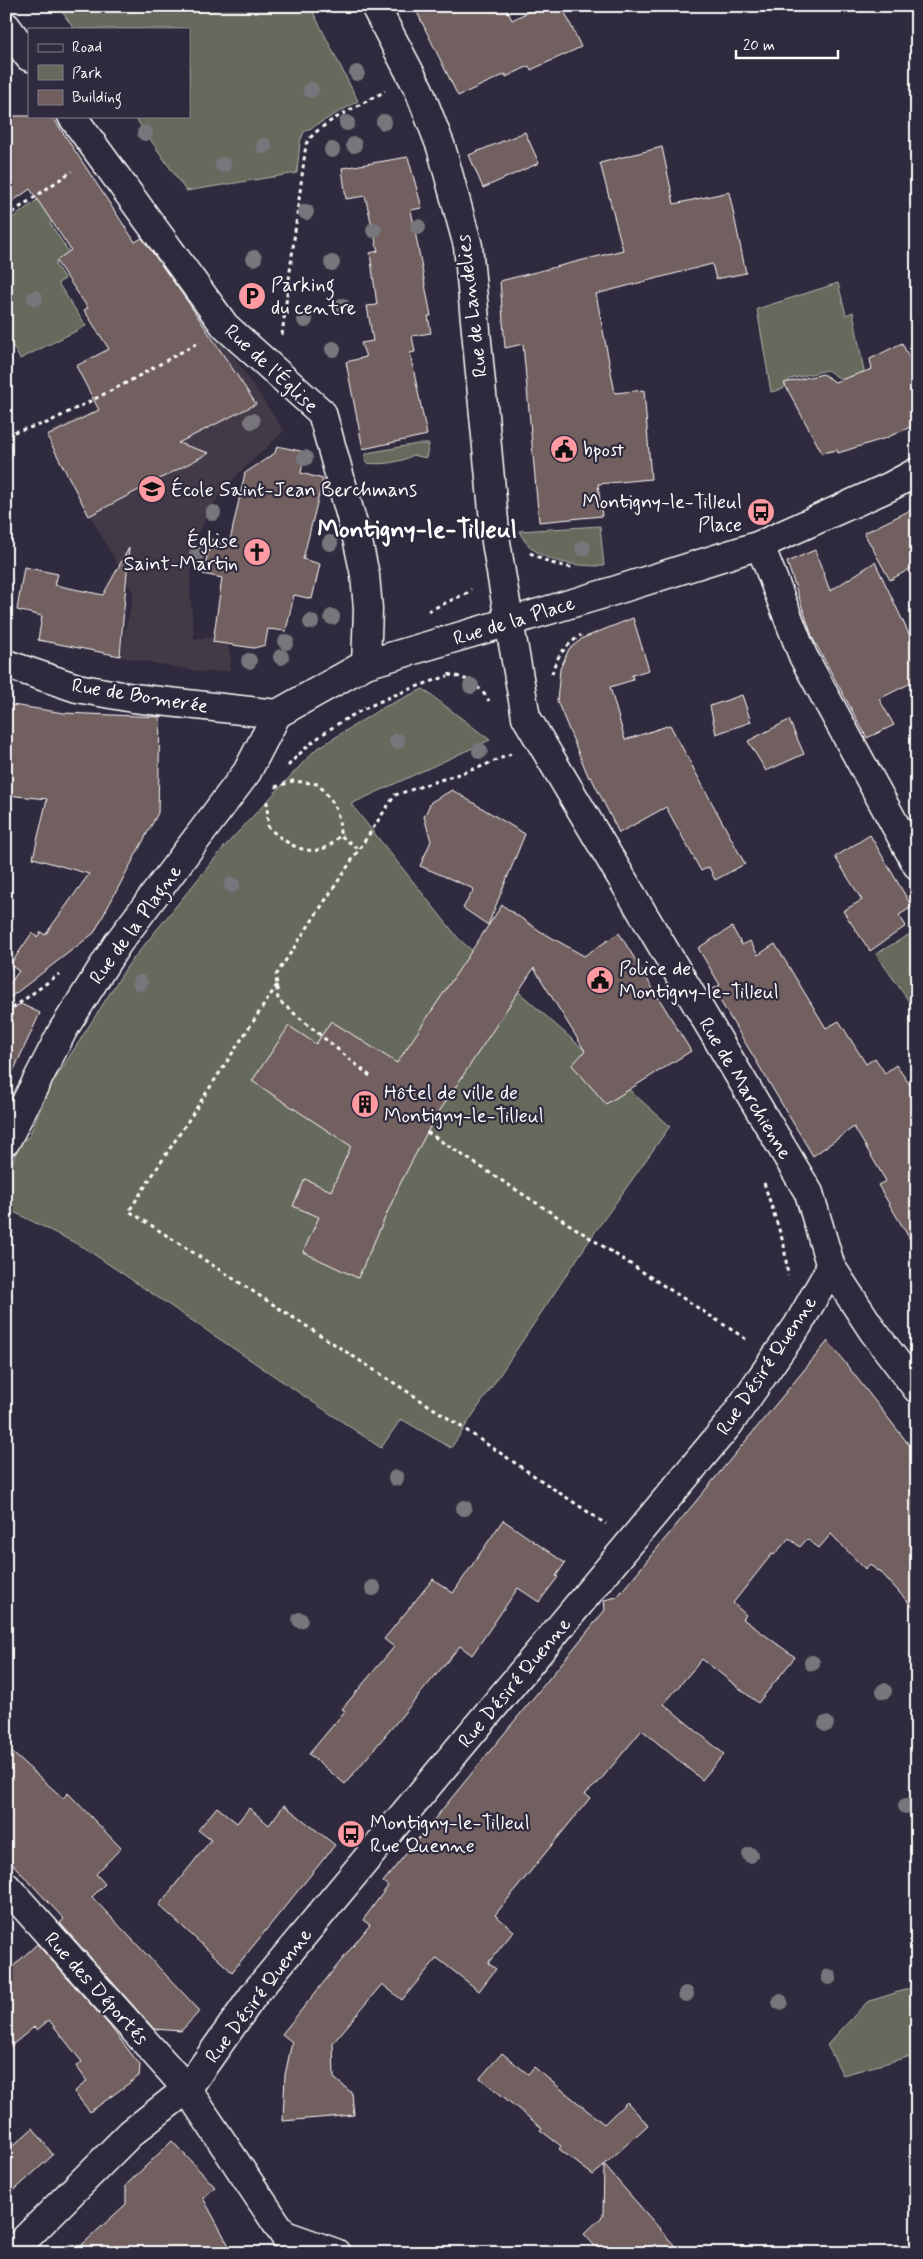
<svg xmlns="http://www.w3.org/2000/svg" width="923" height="2259" viewBox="0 0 923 2259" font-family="Mynerve,sans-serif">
	<rect width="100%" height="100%" fill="#2f2a3d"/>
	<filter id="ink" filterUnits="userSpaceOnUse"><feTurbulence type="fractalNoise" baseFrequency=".02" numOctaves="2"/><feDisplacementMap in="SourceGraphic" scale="10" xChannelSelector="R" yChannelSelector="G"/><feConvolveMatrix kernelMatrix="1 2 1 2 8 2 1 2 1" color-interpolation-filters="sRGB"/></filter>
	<g filter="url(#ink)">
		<!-- built -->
		<path fill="#433a47" d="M 219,335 L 284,431 L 237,475 L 214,503 L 199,531 L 192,559 L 190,590 L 194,639 L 225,636 L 231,658 L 229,671 L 203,672 L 121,657 L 123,639 L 134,594 L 95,524 L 51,431 L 152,383 L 147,376 Z"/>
		<!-- green -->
		<path fill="#656a5c" stroke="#b2b4ae" d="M 58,6 L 310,6 L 358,101 L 304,132 L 300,142 L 297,173 L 186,191 L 134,116 L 189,116 L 189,29 L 74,29 Z
			M 83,166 L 98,188 L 50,223 L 70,254 L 55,264 L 65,279 L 58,283 L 86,326 L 20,359 L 6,334 L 6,223 Z
			M 838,283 L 846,315 L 853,312 L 864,372 L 842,380 L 827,370 L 790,379 L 783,389 L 771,392 L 757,309 Z
			M 417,444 L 429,444 L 426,458 L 413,455 C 401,463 380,465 366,463 L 365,457 L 367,453 Z
			M 600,526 L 604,566 C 574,566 533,563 519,531 Z
			M 423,689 L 490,740 L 351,804 L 459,939 L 670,1126 L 595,1232 L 451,1448 L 401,1419 L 381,1448 L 83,1247 L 6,1208 L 6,1184 L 18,1144 L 29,1136 L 48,1090 L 128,965 L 225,846 L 315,750 L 382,708 Z
			M 917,930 L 917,1013 L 876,954 Z
			M 917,1986 L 917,2068 L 908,2057 L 843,2075 L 827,2045 L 867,2002 Z"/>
		<!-- building -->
		<path fill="#725e5f" stroke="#fff" d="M 414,6 L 505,6 L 512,20 L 540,6 L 562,6 L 581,47 L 531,70 L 529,66 L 506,77 L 506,74 L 458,96 Z
			M 6,116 L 52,116 L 135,242 L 142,238 L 190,305 L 256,404 L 178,443 L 209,453 L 89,516 L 47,436 L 99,410 L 76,366 L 109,349 L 84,310 L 88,308 L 56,261 L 71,250 L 30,189 L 6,206 Z
			M 525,132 L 539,163 L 483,188 L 469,155 Z
			M 662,147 L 674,204 L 729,192 L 746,273 L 716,279 L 712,264 L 596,294 L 615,393 L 644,390 L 651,479 L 598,484 L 602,516 L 539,522 L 523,344 L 505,348 L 500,281 L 623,250 L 600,163 Z
			M 408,157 L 422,208 L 411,210 L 431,316 L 428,316 L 431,333 L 412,336 L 415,352 L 410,353 L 427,435 L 363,449 L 346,362 L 366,357 L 361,343 L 373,341 L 367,306 L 377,305 L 370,253 L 378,251 L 365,196 L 346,199 L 342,168 Z
			M 902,343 L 917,374 L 917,424 L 886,438 L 838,453 L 837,450 L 822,453 L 784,383 L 823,374 L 835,382 L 872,369 L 870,359 Z
			M 277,446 L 305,452 L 301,473 L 323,479 L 303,559 L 320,564 L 312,599 L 294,595 L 286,631 L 268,629 L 265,645 L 254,648 L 213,642 L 222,578 L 203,574 L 211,539 L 229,545 L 245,473 L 275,453 Z
			M 917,507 L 917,565 L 890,580 L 864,533 Z
			M 129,548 L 120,656 L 38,640 L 42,616 L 17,610 L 24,567 L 58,574 L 55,585 L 103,595 Z
			M 815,550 L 830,591 L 875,562 L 917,651 L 917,680 L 879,699 L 894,725 L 867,738 L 813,639 L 787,562 Z
			M 633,618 L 649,670 L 632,675 L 633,680 L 610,687 L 625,740 L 670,725 L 745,864 L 715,880 L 709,867 L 701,871 L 666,807 L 619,833 L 591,777 L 589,778 L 557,701 L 560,669 L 569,649 L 583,638 Z
			M 742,695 L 751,722 L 716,734 L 710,706 Z
			M 6,704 L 64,713 L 160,717 L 158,813 L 94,933 L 7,1000 L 6,989 L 19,971 L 10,965 L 32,933 L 37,937 L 41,932 L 45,935 L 89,874 L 33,858 L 47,799 L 6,795 Z
			M 789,720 L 804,754 L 766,771 L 748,741 Z
			M 452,790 L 525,834 L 488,925 L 463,908 L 474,889 L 420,866 L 431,841 L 424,817 L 431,802 Z
			M 870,835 L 912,907 L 899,915 L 906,926 L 870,951 L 843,911 L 862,900 L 835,857 Z
			M 502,905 L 540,931 L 584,956 L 619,933 L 691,1051 L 606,1104 L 572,1065 L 585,1051 L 534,968 L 433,1121 L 401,1182 L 358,1278 L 303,1252 L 319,1217 L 293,1206 L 305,1179 L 331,1191 L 351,1146 L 252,1081 L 289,1026 L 316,1044 L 331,1021 L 397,1063 Z
			M 732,927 L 742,945 L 750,941 L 758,955 L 775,944 L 826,1028 L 839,1021 L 866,1064 L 875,1058 L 885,1073 L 896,1065 L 917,1095 L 917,1251 L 878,1185 L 886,1181 L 854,1127 L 813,1156 L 722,1004 L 713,989 L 720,985 L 698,948 Z
			M 21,1004 L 40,1013 L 6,1087 L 6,1011 Z
			M 828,1341 L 917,1455 L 917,1612 L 879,1570 L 877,1571 L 870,1564 L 865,1569 L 831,1534 L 819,1548 L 807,1539 L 800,1547 L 789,1538 L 774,1555 L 772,1554 L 733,1603 L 746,1615 L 743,1619 L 795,1657 L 758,1703 L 702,1659 L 664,1704 L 724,1754 L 702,1780 L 642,1730 L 598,1783 L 585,1794 L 590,1798 L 495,1915 L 514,1931 L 488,1963 L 496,1969 L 479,1991 L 437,1958 L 402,2000 L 382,1984 L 333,2043 L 334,2078 L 352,2093 L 354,2115 L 283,2121 L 285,2075 L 292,2042 L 282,2034 L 370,1925 L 363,1920 L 388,1886 L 383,1882 L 605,1610 L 604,1600 L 617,1597 Z
			M 503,1520 L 565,1563 L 556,1576 L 558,1577 L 539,1602 L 518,1588 L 472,1655 L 460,1646 L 345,1784 L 309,1754 L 345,1711 L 342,1709 L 394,1647 L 384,1639 L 433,1579 L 453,1593 Z
			M 6,1747 L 63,1798 L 68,1793 L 121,1848 L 96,1874 L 105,1884 L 92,1897 L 200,2011 L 181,2031 L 154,2029 L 60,1923 L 64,1919 L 6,1857 Z
			M 284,1805 L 335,1845 L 232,1972 L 159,1905 L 211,1840 L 198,1830 L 217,1807 L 237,1823 L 249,1808 L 269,1825 Z
			M 37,1944 L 109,2025 L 140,2065 L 139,2076 L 90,2112 L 74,2092 L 87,2081 L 76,2066 L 82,2062 L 49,2020 L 37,2030 L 34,2027 L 6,2050 L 6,1973 Z
			M 502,2053 L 528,2074 L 534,2067 L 604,2124 L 627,2102 L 648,2125 L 604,2165 L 681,2253 L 601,2253 L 584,2234 L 603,2216 L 604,2166 L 593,2175 L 559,2149 L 561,2146 L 540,2130 L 542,2128 L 480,2078 Z
			M 33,2128 L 53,2155 L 6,2198 L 6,2152 Z
			M 172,2141 L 215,2187 L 203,2198 L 233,2253 L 73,2253 L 126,2204 L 126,2185 Z"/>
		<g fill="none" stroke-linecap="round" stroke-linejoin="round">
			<!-- street casing -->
			<g stroke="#fff" stroke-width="31">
				<path id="street" d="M 6,26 L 29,57
					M 72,116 L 225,326 L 322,413 L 358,542 L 365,575 L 368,609 L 366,664
					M 760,545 L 803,656 L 917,865
					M 509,621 L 526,717 L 809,1193 L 831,1267 L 873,1331 L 917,1389
					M 6,1141 L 63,1030 L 118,943 L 247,772 L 277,714
					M 6,1886 L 187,2089 L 296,2253
					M 285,2235 L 336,2253
					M 11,2253 L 131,2133 L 187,2089 L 255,1993 L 729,1424 L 798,1325 L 831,1267"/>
			</g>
			<!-- secondary casing -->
			<g stroke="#fff" stroke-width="31">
				<path id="secondary" d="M 375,6 L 419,90 L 441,147 L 468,246 L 496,542 L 509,621
					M 6,664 L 77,688 L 133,698 L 277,714 L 366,664 L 607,593 L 760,545 L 889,487 L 917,472"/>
			</g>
			<!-- path -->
			<path stroke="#fff" stroke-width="3" stroke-dasharray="4 4" stroke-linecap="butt" d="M 6,217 L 72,171
				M 282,335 L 306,144 C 317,123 364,104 385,91
				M 6,434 L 47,423 L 128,382 L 199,342
				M 530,553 L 551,563 L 573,568
				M 428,611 L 467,593 L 471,589
				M 450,673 L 450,675 C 467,677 481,687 489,701
				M 552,674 C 556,655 566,646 581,635
				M 288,766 C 329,719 389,695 448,676
				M 275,787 L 293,781 L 318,784 C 334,802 340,811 340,835
				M 267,801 L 268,827 C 289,847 318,864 340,835 L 358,849
				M 277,985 L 129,1211 L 442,1414 L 606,1524
				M 6,1013 L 59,974
				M 370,1076 L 278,1000 L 276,975 L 395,795 L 480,767 L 511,754
				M 427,1132 L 749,1341
				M 764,1183 L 784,1245 L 788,1276"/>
			<!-- street -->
			<use href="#street" stroke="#2f2a3d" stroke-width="28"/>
			<!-- secondary -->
			<use href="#secondary" stroke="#2f2a3d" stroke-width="28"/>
		</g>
		<!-- trees -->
		<g fill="#77767b">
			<circle cx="357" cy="73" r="8"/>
			<circle cx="311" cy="90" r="8"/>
			<circle cx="384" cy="122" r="8"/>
			<circle cx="347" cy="123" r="8"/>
			<circle cx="145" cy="133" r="8"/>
			<circle cx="354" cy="145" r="8"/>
			<circle cx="264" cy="146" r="8"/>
			<circle cx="332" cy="150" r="8"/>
			<circle cx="223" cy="165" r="8"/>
			<circle cx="306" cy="212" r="8"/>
			<circle cx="418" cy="227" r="8"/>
			<circle cx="374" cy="230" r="8"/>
			<circle cx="254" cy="258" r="8"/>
			<circle cx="332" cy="263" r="8"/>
			<circle cx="35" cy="298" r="8"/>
			<circle cx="342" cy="306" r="8"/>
			<circle cx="305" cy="320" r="8"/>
			<circle cx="333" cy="349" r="8"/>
			<circle cx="252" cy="421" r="8"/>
			<circle cx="305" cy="458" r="8"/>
			<circle cx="213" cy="513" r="8"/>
			<circle cx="330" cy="543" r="8"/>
			<circle cx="583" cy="548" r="8"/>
			<circle cx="197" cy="554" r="8"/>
			<circle cx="332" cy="617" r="8"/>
			<circle cx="311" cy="622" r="8"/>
			<circle cx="286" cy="642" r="8"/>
			<circle cx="281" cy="657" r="8"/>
			<circle cx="249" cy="661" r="8"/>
			<circle cx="471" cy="686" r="8"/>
			<circle cx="397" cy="741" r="8"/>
			<circle cx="480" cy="751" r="8"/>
			<circle cx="232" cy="885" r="8"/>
			<circle cx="140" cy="983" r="8"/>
			<circle cx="396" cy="1478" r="8"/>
			<circle cx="464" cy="1508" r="8"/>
			<circle cx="373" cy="1588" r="8"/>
			<circle cx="300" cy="1620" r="8"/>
			<circle cx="812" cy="1663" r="8"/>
			<circle cx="884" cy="1691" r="8"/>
			<circle cx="826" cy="1724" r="8"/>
			<circle cx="906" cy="1806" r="8"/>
			<circle cx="750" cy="1855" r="8"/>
			<circle cx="829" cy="1977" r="8"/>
			<circle cx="686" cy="1994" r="8"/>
			<circle cx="780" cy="2002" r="8"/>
		</g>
	</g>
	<!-- icons -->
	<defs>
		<g id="parking-disc" transform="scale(1.4375)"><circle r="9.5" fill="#ff9aa2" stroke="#2f2a3d"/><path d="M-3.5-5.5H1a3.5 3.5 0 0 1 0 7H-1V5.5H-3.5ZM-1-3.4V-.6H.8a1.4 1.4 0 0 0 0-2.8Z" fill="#111"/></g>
		<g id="civic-disc" transform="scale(1.4375)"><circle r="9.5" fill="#ff9aa2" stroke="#2f2a3d"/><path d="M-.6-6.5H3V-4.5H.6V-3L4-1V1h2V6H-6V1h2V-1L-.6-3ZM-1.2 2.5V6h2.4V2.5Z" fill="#111"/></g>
		<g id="school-disc" transform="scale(1.4375)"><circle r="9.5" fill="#ff9aa2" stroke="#2f2a3d"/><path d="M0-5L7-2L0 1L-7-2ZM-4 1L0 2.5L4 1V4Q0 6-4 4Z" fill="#111"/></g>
		<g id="bus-disc" transform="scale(1.4375)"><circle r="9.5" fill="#ff9aa2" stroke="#2f2a3d"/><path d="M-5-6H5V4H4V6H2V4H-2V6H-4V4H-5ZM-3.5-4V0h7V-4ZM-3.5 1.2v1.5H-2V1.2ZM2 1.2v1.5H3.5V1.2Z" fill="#111"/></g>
		<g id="church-disc" transform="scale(1.4375)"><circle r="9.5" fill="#ff9aa2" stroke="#2f2a3d"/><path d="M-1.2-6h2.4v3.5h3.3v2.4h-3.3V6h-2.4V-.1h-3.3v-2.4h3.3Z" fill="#111"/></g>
		<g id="building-disc" transform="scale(1.4375)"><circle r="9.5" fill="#ff9aa2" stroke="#2f2a3d"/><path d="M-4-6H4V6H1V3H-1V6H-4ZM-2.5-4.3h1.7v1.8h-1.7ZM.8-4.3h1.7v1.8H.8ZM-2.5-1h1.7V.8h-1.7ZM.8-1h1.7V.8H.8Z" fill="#111"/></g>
	</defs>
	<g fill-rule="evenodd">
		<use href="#parking-disc" x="252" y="296"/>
		<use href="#civic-disc" x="564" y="449"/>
		<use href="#school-disc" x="152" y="489"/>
		<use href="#bus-disc" x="761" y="512"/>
		<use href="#church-disc" x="257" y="552"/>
		<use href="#civic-disc" x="600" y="980"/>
		<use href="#building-disc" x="365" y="1104"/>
		<use href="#bus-disc" x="351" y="1834"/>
	</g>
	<g text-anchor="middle" stroke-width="4.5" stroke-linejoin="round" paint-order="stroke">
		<!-- poi labels -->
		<g font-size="20" fill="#fff" stroke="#2f2a3d" text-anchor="start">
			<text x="271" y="291">Parking<tspan x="271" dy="23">du centre</tspan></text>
			<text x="583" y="456">bpost</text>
			<text x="171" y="496">École Saint-Jean Berchmans</text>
			<text x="742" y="508" text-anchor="end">Montigny-le-Tilleul<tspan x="742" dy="23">Place</tspan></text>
			<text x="238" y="547" text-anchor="end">Église<tspan x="238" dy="23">Saint-Martin</tspan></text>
			<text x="619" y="975">Police de<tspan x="619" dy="23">Montigny-le-Tilleul</tspan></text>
			<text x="384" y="1099">Hôtel de ville de<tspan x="384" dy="23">Montigny-le-Tilleul</tspan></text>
			<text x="370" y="1829">Montigny-le-Tilleul<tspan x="370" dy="23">Rue Quenne</tspan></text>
		</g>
		<!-- street labels -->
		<g font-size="20" fill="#fff" stroke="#2f2a3d">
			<text transform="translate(471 306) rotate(-97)" y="7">Rue de Landelies</text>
			<text transform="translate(272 368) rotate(43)" y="7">Rue de l'Église</text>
			<text transform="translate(514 620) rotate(-17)" y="7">Rue de la Place</text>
			<text transform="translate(140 695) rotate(9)" y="7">Rue de Bomerée</text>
			<text transform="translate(135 924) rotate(-54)" y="7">Rue de la Plagne</text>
			<text transform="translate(746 1088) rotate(59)" y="7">Rue de Marchienne</text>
			<text transform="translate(766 1365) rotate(-56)" y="7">Rue Désiré Quenne</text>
			<text transform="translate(514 1682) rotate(-50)" y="7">Rue Désiré Quenne</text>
			<text transform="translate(97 1988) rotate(48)" y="7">Rue des Déportés</text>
			<text transform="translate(258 1995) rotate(-53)" y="7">Rue Désiré Quenne</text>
		</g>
		<!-- district labels -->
		<g font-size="25" font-weight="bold" fill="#fff" stroke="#2f2a3d">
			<text x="417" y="537">Montigny-le-Tilleul</text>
		</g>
	</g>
	<!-- margin -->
	<rect width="923" height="2259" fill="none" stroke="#2f2a3d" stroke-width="25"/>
	<rect x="12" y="12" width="898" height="2234" fill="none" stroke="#fff" stroke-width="2" filter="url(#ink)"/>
	<!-- legend -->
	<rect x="28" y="28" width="162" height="90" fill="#2f2a3d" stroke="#827f8b"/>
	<rect x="38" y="44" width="25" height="8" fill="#2f2a3d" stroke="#827f8b"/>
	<text x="72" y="52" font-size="15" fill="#ffffff">Road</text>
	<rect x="38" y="65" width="25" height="15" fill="#656a5c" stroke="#827f8b"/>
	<text x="72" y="78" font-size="15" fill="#ffffff">Park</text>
	<rect x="38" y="90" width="25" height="15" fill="#725e5f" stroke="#827f8b"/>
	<text x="72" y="102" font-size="15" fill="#ffffff">Building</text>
	<!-- scale -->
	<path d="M736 50v8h102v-8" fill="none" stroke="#ffffff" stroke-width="2.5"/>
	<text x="743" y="50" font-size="15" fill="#ffffff" stroke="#2f2a3d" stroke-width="4" paint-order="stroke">20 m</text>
</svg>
